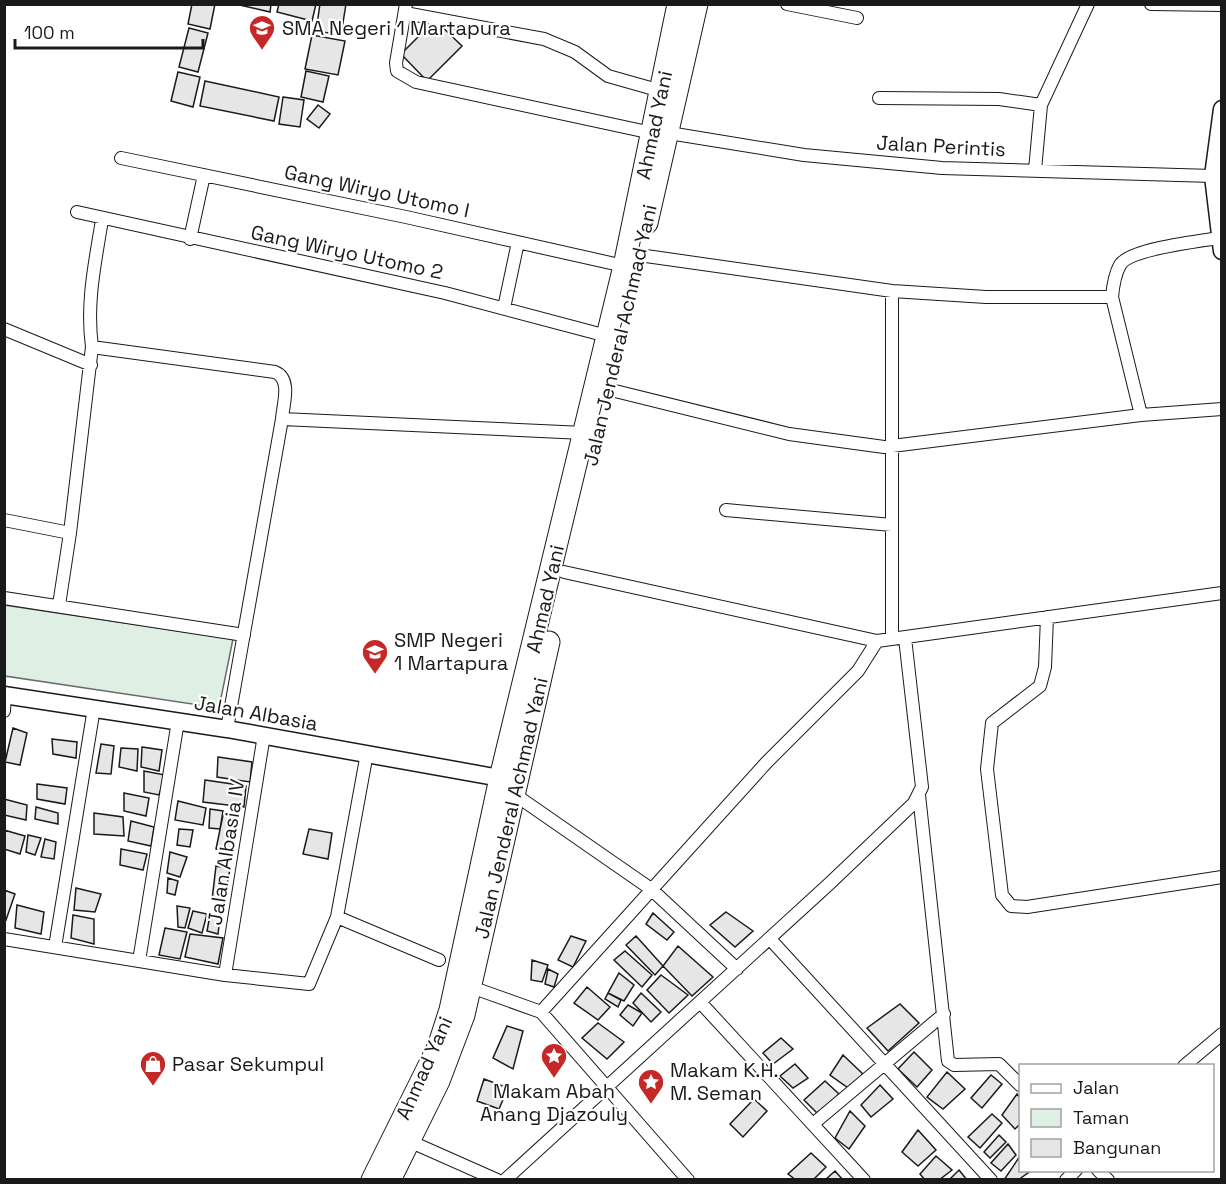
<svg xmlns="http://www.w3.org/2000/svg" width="1226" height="1184" viewBox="0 0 1226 1184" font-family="'Space Grotesk',sans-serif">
	<rect width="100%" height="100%" fill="#fff"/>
	<!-- green -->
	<path fill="#e0efe3" stroke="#6a6a6a" stroke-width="1.5" d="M 4,605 L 233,639 L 219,708 L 5,676 Z"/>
	<!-- building -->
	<path fill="#e6e6e6" stroke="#1a1a1a" stroke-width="1.5" d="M 192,4 L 215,4 L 210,29 L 188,24 Z
		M 235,4 L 271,4 L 270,12 Z
		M 279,4 L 316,4 L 312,21 L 277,12 Z
		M 320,4 L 346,4 L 341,35 L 316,31 Z
		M 435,20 L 462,46 L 427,81 L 401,54 Z
		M 189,28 L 208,33 L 198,72 L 179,67 Z
		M 312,35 L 345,41 L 338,75 L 305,69 Z
		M 306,71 L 329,76 L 323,102 L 301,97 Z
		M 178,72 L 200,77 L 193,107 L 171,101 Z
		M 205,81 L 279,97 L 274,121 L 200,106 Z
		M 283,97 L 304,100 L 300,127 L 279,124 Z
		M 318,105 L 330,114 L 319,128 L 307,119 Z
		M 13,728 L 27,733 L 20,765 L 5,762 Z
		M 52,739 L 77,742 L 76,758 L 53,754 Z
		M 101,744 L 114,746 L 111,774 L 96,773 Z
		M 142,747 L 162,750 L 159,771 L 141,767 Z
		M 121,748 L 138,749 L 137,771 L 119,767 Z
		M 218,757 L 252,762 L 250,782 L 217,777 Z
		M 144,771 L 165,775 L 159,795 L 144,792 Z
		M 205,780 L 246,786 L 244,807 L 203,802 Z
		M 37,784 L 67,788 L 65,804 L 37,799 Z
		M 124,793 L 149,798 L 146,816 L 124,811 Z
		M 4,799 L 27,805 L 26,820 L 4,815 Z
		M 178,801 L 206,808 L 203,825 L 175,820 Z
		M 36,807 L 58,813 L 58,824 L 35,819 Z
		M 210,809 L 223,811 L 220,829 L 209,828 Z
		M 94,813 L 123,817 L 124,836 L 94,834 Z
		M 223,815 L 237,818 L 231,853 L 216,849 Z
		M 131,821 L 154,827 L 151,846 L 128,841 Z
		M 179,829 L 193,830 L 190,847 L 177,845 Z
		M 309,829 L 332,833 L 328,859 L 303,854 Z
		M 4,830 L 25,836 L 20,854 L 4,849 Z
		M 28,835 L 41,838 L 35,855 L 26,852 Z
		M 45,839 L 56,842 L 54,859 L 41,857 Z
		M 121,849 L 147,854 L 143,870 L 120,865 Z
		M 170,852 L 187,857 L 180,877 L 167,873 Z
		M 216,866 L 230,869 L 224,902 L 212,900 Z
		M 168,878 L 178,881 L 175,895 L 167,893 Z
		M 76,888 L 101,894 L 95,912 L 74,910 Z
		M 4,890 L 15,894 L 6,920 L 4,919 Z
		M 17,905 L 44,912 L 41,934 L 15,928 Z
		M 177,906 L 190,908 L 185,928 L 178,927 Z
		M 193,911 L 207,914 L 202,933 L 188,928 Z
		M 726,912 L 753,931 L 735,947 L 710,925 Z
		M 653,913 L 674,932 L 667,940 L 646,924 Z
		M 73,915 L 94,919 L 94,944 L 71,938 Z
		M 210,915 L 220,918 L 218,934 L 207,931 Z
		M 165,928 L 187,932 L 180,959 L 159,955 Z
		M 190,934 L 223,938 L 218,964 L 185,957 Z
		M 571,936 L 586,941 L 573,967 L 558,960 Z
		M 636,936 L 663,966 L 655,975 L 626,945 Z
		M 678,946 L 713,977 L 692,996 L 663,966 Z
		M 625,951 L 652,975 L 642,987 L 614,960 Z
		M 532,960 L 548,965 L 542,982 L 531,980 Z
		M 548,969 L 558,974 L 554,987 L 545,984 Z
		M 619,973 L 634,985 L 624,1001 L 608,993 Z
		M 661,975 L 688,995 L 669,1013 L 647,990 Z
		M 587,987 L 610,1007 L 598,1020 L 574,1003 Z
		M 608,993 L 621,1000 L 618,1007 L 605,999 Z
		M 641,993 L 661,1012 L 651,1022 L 633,1003 Z
		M 900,1004 L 919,1023 L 888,1051 L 867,1028 Z
		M 628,1005 L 642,1013 L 633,1026 L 620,1015 Z
		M 598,1023 L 624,1042 L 607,1059 L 582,1038 Z
		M 507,1026 L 523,1031 L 513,1069 L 493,1058 Z
		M 781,1038 L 793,1049 L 773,1064 L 763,1053 Z
		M 914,1052 L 932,1070 L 917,1087 L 898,1069 Z
		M 843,1055 L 864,1075 L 851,1090 L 830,1075 Z
		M 795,1064 L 808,1078 L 793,1088 L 780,1076 Z
		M 947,1072 L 965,1089 L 943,1109 L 927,1097 Z
		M 991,1075 L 1002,1084 L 982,1108 L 971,1098 Z
		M 484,1079 L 508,1088 L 499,1109 L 477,1101 Z
		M 825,1081 L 839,1094 L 818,1114 L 804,1100 Z
		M 880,1085 L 893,1099 L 871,1117 L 861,1105 Z
		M 1017,1094 L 1020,1098 L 1020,1124 L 1015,1129 L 1002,1115 Z
		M 754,1099 L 767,1111 L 743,1137 L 730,1124 Z
		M 850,1111 L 865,1126 L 849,1149 L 835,1138 Z
		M 992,1114 L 1002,1123 L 980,1148 L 968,1137 Z
		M 918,1130 L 936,1150 L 918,1166 L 902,1152 Z
		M 999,1135 L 1006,1142 L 990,1158 L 984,1152 Z
		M 1008,1144 L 1016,1155 L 1001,1171 L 991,1163 Z
		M 811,1153 L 826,1167 L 813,1180 L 796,1180 L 788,1174 Z
		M 936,1156 L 952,1170 L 939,1180 L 925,1180 L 920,1174 Z
		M 1020,1156 L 1020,1170 L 1032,1170 L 1018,1180 L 1004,1180 Z
		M 959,1170 L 967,1180 L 949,1180 Z
		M 835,1171 L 843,1180 L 825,1180 Z"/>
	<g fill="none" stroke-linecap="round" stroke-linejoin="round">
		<!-- street casing -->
		<g stroke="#1a1a1a" stroke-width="14">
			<path id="street" d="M 406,4 L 396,63 L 397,71 L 416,82 L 652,133
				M 787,4 L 857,18
				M 1151,4 L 1222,5
				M 405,13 L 544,39 L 575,52 L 608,76 L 661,91
				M 879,98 L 999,99 L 1041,105
				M 669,133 L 804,155 L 942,168 L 1213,176
				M 121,158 L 406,217 L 624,266
				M 1035,170 L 1041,105 L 1088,4
				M 77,212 L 445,293 L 607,336
				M 190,239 L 204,175
				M 639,255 L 892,291 L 986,297 L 1112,297 C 1113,286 1115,274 1120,265 C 1129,249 1200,241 1219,238
				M 1112,297 L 1141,415
				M 504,308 L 518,242
				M 4,329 L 91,365
				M 92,347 C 86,303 95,263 102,220
				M 607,389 L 789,434 L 884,447 L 1141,415 L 1222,409
				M 282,419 L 584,433
				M 726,510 L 892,525
				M 4,520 L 70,533
				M 564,572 L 877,641 L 1222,593
				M 4,598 L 244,635
				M 59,605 L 70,533 L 92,347 L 275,372 C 292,379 283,404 282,419 L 227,729
				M 1047,617 L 1045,667 L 1040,686 L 992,723 L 987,769 L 1002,895 L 1011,906 L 1027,907 L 1222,877
				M 892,639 L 892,291
				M 4,711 L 5,695
				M 514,794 L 651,889 L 737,969
				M 919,795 L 948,1061 L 954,1065 L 999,1064 L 1020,1085
				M 337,917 L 439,960
				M 4,939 L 225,975 L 309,984 L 337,917 L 367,753
				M 770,939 L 991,1180
				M 55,947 L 94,708
				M 139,961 L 178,721
				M 225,975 L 264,735
				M 471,987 L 541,1012
				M 700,1002 L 864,1180
				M 1184,1066 L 1222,1034
				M 813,1124 L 944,1014
				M 409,1141 L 497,1180
				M 1098,1170 L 1108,1180
				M 505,1180 L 829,884 L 914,803 L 922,787 L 905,638
				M 688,1180 L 541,1012 L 766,763 L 858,671 L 877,641
				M 1066,1180 L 1076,1170"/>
		</g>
		<!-- secondary casing -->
		<g stroke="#1a1a1a" stroke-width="19">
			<path id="secondary" d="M 1222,109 L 1213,176 L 1222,251
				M 4,695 L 227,729 L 500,778"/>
		</g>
		<!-- highway casing -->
		<g stroke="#1a1a1a" stroke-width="23">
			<path id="highway" d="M 647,223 L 697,4
				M 372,1180 L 438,1047 L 450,1010 L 500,778 L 624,266 L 678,4
				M 390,1180 L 439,1081 L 464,1015 L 549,642"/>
		</g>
		<!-- street -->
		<use href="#street" stroke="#fff" stroke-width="12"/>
		<!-- secondary -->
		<use href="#secondary" stroke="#fff" stroke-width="16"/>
		<!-- highway -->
		<use href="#highway" stroke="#fff" stroke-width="21"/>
	</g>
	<!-- icons -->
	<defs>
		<g id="school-pin" transform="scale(1.35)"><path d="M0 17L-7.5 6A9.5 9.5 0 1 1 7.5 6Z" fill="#c62828" stroke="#fff"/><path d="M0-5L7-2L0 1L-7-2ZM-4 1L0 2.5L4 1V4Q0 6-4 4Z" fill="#fff"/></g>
		<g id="sight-pin" transform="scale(1.35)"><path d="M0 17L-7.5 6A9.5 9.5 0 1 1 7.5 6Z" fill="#c62828" stroke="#fff"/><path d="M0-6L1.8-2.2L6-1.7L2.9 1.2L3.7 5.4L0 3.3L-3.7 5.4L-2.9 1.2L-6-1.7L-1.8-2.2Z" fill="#fff"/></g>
		<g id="shop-pin" transform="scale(1.35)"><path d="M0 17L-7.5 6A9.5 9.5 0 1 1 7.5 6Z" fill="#c62828" stroke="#fff"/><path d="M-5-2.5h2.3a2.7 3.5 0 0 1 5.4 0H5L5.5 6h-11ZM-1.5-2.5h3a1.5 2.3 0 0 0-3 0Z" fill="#fff"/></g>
	</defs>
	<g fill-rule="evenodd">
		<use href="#school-pin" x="262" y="28"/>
		<use href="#school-pin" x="375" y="652"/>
		<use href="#sight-pin" x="554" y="1056"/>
		<use href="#shop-pin" x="153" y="1064"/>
		<use href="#sight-pin" x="651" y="1082"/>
	</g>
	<g text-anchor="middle" stroke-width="4.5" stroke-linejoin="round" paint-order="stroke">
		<!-- poi labels -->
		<g font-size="20" fill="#1a1a1a" stroke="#fff" text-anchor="start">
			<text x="282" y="35">SMA Negeri 1 Martapura</text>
			<text x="394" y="647">SMP Negeri<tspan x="394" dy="23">1 Martapura</tspan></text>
			<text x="172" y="1071">Pasar Sekumpul</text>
			<text x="670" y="1077">Makam K.H.<tspan x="670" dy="23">M. Seman</tspan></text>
			<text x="554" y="1098" text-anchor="middle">Makam Abah<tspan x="554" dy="23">Anang Djazouly</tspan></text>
		</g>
		<!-- street labels -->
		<g font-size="20" fill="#1a1a1a" stroke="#fff">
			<text transform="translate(654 125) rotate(-78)" y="7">Ahmad Yani</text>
			<text transform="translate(941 146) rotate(3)" y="7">Jalan Perintis</text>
			<text transform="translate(377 191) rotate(12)" y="7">Gang Wiryo Utomo I</text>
			<text transform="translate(347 252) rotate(12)" y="7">Gang Wiryo Utomo 2</text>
			<text transform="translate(620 335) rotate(-77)" y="7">Jalan Jenderal Achmad Yani</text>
			<text transform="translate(545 599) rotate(-77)" y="7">Ahmad Yani</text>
			<text transform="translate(256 713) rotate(10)" y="7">Jalan Albasia</text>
			<text transform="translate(511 808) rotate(-77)" y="7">Jalan Jenderal Achmad Yani</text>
			<text transform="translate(226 852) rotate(-81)" y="7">Jalan Albasia IV</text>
			<text transform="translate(424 1068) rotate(-66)" y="7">Ahmad Yani</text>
		</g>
	</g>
	<!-- border -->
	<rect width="1226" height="1184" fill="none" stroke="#1a1a1a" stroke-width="12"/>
	<!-- legend -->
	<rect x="1019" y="1064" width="195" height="108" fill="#ffffff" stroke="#a3a3a3" stroke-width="1.5"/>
	<rect x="1031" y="1084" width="30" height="9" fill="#ffffff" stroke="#a3a3a3" stroke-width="1.5"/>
	<text x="1073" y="1094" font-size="18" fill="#1a1a1a">Jalan</text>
	<rect x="1031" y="1109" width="30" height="18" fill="#e0efe3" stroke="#a3a3a3" stroke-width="1.5"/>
	<text x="1073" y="1124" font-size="18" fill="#1a1a1a">Taman</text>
	<rect x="1031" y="1139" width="30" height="18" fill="#e6e6e6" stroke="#a3a3a3" stroke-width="1.5"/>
	<text x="1073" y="1154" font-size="18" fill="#1a1a1a">Bangunan</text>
	<!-- scale -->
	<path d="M15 39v9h188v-9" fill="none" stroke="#1a1a1a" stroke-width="3"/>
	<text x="24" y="39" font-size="18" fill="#1a1a1a" stroke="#ffffff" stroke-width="4.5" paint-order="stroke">100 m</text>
</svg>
